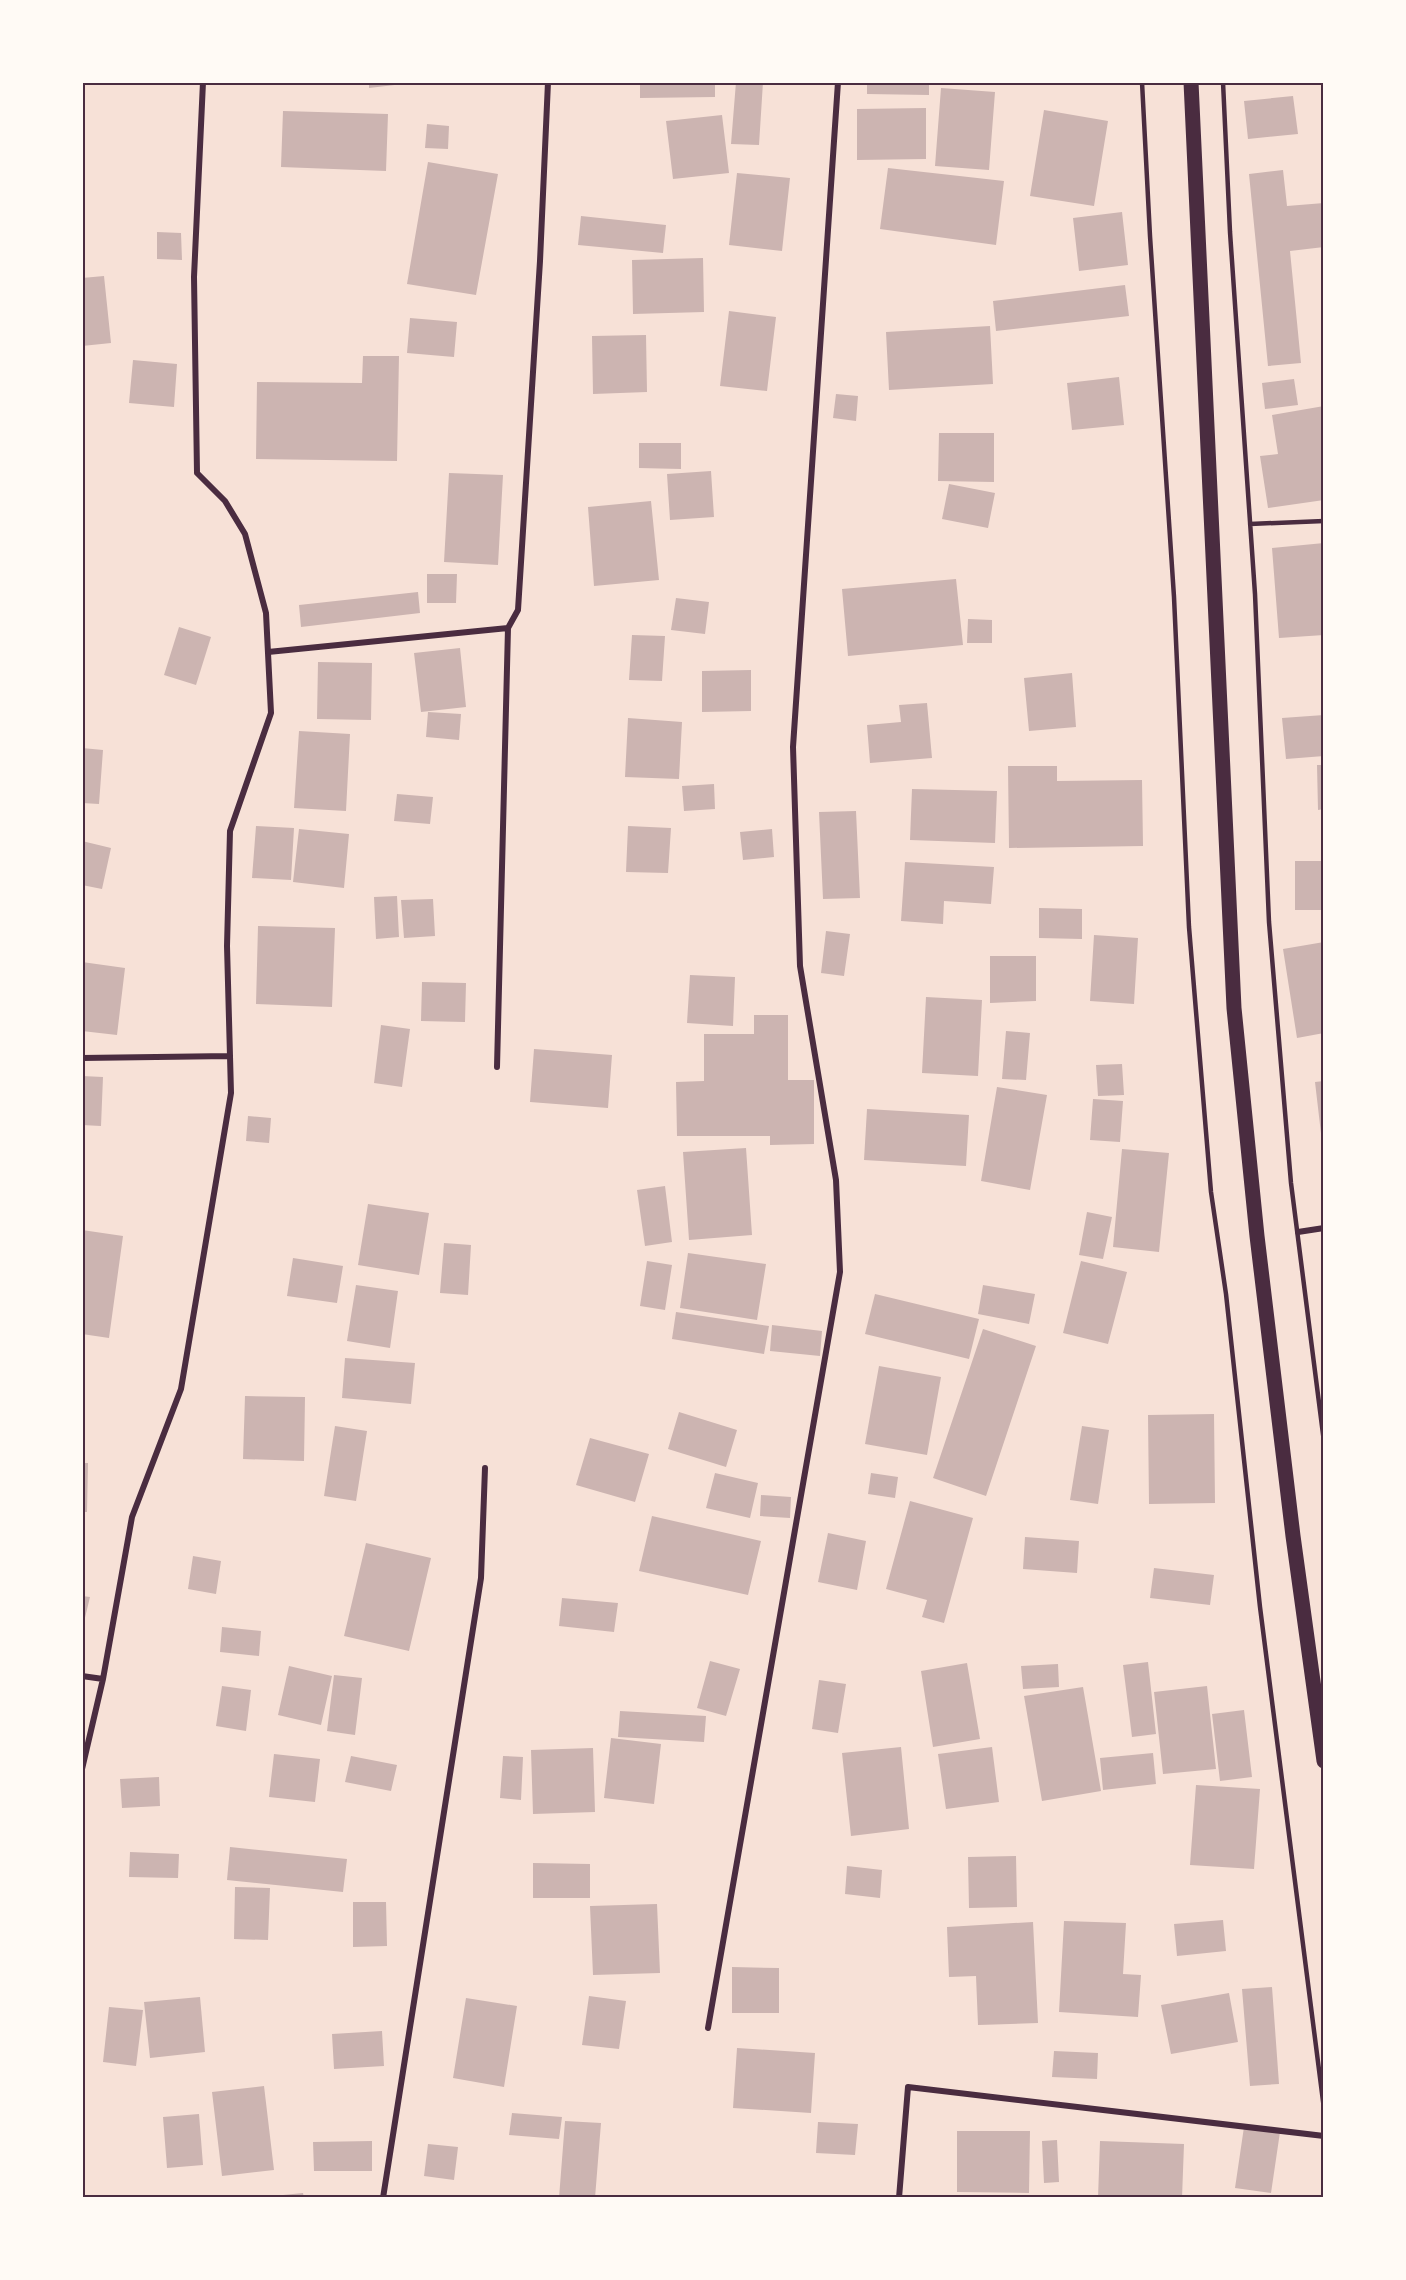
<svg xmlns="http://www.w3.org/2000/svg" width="1406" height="2280" viewBox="0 0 1406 2280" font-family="'Public Sans',sans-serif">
	<rect width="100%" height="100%" fill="#f7e1d7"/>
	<!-- building -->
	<path fill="#ccb4b1" d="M 369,82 L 403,82 L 403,84 L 369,88 Z
		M 640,82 L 715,82 L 715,97 L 640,98 Z
		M 736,82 L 763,82 L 759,145 L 731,144 Z
		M 867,82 L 929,82 L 929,95 L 867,94 Z
		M 941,88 L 995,92 L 989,170 L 935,166 Z
		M 1293,96 L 1298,134 L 1248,139 L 1244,101 Z
		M 926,108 L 926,159 L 857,160 L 857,109 Z
		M 1044,110 L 1108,121 L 1094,206 L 1030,196 Z
		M 283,111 L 388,114 L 386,171 L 281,167 Z
		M 722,115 L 729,173 L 673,179 L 666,121 Z
		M 427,124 L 449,126 L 448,149 L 425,148 Z
		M 428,162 L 498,174 L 476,295 L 407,284 Z
		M 888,168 L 1004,181 L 996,245 L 880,229 Z
		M 1283,170 L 1287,206 L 1324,203 L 1324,247 L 1290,251 L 1301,363 L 1268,366 L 1249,174 Z
		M 737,173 L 790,178 L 782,251 L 729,245 Z
		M 1122,212 L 1128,265 L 1079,271 L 1073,218 Z
		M 581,216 L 666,225 L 663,253 L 578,245 Z
		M 157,232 L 181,233 L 182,260 L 157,259 Z
		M 703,258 L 704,312 L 633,314 L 632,260 Z
		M 104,276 L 111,343 L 82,346 L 82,278 Z
		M 1125,285 L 1129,316 L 996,331 L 993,301 Z
		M 729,311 L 776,317 L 767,391 L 720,386 Z
		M 410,318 L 457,322 L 454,357 L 407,353 Z
		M 990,326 L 993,384 L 889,390 L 886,332 Z
		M 646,335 L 647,392 L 593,394 L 592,336 Z
		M 363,356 L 399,356 L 397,461 L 256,459 L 257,382 L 362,383 Z
		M 133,360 L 177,364 L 174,407 L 129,403 Z
		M 1119,377 L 1124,425 L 1072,430 L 1067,383 Z
		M 1294,379 L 1298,405 L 1265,409 L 1262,383 Z
		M 836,394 L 858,396 L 856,421 L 833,418 Z
		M 1324,406 L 1324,500 L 1268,508 L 1260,456 L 1278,454 L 1272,415 Z
		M 939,433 L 994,433 L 994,482 L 938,481 Z
		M 639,443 L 681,443 L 681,469 L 639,468 Z
		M 711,471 L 714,517 L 670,520 L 667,474 Z
		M 449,473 L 503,475 L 498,565 L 444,562 Z
		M 949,484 L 995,493 L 988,528 L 942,519 Z
		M 651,501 L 659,580 L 594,586 L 588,507 Z
		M 1324,543 L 1324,635 L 1279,638 L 1272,548 Z
		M 427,574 L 457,574 L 456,603 L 427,603 Z
		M 956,579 L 963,645 L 848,656 L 842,589 Z
		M 418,592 L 420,613 L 301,627 L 299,605 Z
		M 676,598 L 709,602 L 705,634 L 671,630 Z
		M 968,619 L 992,620 L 992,643 L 967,643 Z
		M 179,627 L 211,637 L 196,685 L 164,675 Z
		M 632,635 L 665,636 L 662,681 L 629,680 Z
		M 460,648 L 466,707 L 421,712 L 414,653 Z
		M 318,662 L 372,663 L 371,720 L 317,719 Z
		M 751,670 L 751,711 L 702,712 L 702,671 Z
		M 1072,673 L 1076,727 L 1029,731 L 1024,678 Z
		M 927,703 L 932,758 L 870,763 L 867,725 L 901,722 L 899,705 Z
		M 428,712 L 461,714 L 459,740 L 426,737 Z
		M 1324,715 L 1324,756 L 1286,759 L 1282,718 Z
		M 628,718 L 682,722 L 679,779 L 625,777 Z
		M 299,731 L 350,734 L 346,811 L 294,808 Z
		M 82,748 L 103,750 L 99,804 L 82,803 Z
		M 1317,765 L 1324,765 L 1324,809 L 1318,810 Z
		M 1008,766 L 1057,766 L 1057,781 L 1142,780 L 1143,846 L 1009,848 Z
		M 714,784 L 715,809 L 684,811 L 682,786 Z
		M 912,789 L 997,791 L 995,843 L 910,840 Z
		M 397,794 L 433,797 L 430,824 L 394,821 Z
		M 856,811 L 860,898 L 823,899 L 819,812 Z
		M 256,826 L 294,828 L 291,880 L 252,878 Z
		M 628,826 L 671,828 L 668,873 L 626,872 Z
		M 299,829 L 349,834 L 344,888 L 293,882 Z
		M 772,829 L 774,857 L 743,860 L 740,832 Z
		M 82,841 L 111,848 L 102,889 L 82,885 Z
		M 1295,861 L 1324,861 L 1324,910 L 1295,910 Z
		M 905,862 L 994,867 L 991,904 L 944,901 L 943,924 L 901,921 Z
		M 397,896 L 399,937 L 376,939 L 374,897 Z
		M 433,899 L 435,936 L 404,938 L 401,900 Z
		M 1039,908 L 1082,909 L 1082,939 L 1039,938 Z
		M 258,926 L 335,928 L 332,1007 L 256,1004 Z
		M 826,931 L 850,934 L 844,976 L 821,973 Z
		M 1094,935 L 1138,938 L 1134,1004 L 1090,1001 Z
		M 1324,942 L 1324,1033 L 1297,1038 L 1283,949 Z
		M 990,956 L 1036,956 L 1036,1001 L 990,1003 Z
		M 82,962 L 125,968 L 117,1035 L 82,1031 Z
		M 690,975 L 735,977 L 733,1026 L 687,1023 Z
		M 422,982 L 466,983 L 465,1022 L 421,1021 Z
		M 926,997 L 982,1000 L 978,1076 L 922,1073 Z
		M 754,1015 L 788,1015 L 788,1080 L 814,1080 L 814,1144 L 770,1145 L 770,1136 L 677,1136 L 676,1082 L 704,1081 L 704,1034 L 754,1034 Z
		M 381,1025 L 410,1029 L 402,1087 L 374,1083 Z
		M 1006,1031 L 1030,1033 L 1026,1080 L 1002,1079 Z
		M 534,1049 L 612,1055 L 608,1108 L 530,1102 Z
		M 1122,1064 L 1124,1095 L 1098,1096 L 1096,1065 Z
		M 82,1076 L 103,1077 L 101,1126 L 82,1125 Z
		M 1324,1081 L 1324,1142 L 1322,1142 L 1315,1082 Z
		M 997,1087 L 1047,1095 L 1030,1190 L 981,1181 Z
		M 1093,1099 L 1123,1101 L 1120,1142 L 1090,1140 Z
		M 867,1109 L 969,1115 L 966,1166 L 864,1160 Z
		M 248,1116 L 271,1118 L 269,1143 L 246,1141 Z
		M 746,1148 L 752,1235 L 689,1240 L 683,1152 Z
		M 1122,1149 L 1169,1153 L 1159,1252 L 1113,1247 Z
		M 665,1186 L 672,1242 L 645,1246 L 637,1190 Z
		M 368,1204 L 429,1213 L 419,1275 L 358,1265 Z
		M 1087,1212 L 1112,1217 L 1103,1259 L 1079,1255 Z
		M 82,1230 L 123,1236 L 109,1338 L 82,1334 Z
		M 444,1243 L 471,1245 L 468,1295 L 440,1293 Z
		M 688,1253 L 766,1264 L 757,1320 L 680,1308 Z
		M 293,1258 L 343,1266 L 337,1303 L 287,1296 Z
		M 647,1261 L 672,1265 L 665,1310 L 640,1306 Z
		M 1081,1261 L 1127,1272 L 1108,1344 L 1063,1333 Z
		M 356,1285 L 398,1291 L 390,1348 L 347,1341 Z
		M 983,1285 L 1035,1294 L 1029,1324 L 978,1314 Z
		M 875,1294 L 979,1319 L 969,1359 L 865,1334 Z
		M 676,1312 L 769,1326 L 764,1354 L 672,1339 Z
		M 772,1325 L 822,1331 L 820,1356 L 770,1351 Z
		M 983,1329 L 1036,1346 L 986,1496 L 933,1478 Z
		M 345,1358 L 415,1363 L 411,1404 L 342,1398 Z
		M 879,1366 L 941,1377 L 927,1455 L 865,1444 Z
		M 245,1396 L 305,1397 L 304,1461 L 243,1459 Z
		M 679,1412 L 737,1430 L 726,1467 L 668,1449 Z
		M 1214,1414 L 1215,1503 L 1149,1504 L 1148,1415 Z
		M 335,1426 L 367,1431 L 356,1501 L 324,1496 Z
		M 1082,1426 L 1109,1430 L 1098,1504 L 1070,1500 Z
		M 590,1438 L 649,1454 L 635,1502 L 576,1485 Z
		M 82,1463 L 88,1463 L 87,1512 L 82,1512 Z
		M 715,1473 L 758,1483 L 750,1518 L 706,1508 Z
		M 871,1473 L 898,1477 L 895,1498 L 868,1494 Z
		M 761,1495 L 791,1497 L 790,1518 L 760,1516 Z
		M 910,1501 L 973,1518 L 944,1623 L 922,1617 L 927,1600 L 886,1589 Z
		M 652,1516 L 761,1541 L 748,1595 L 639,1571 Z
		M 828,1533 L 866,1541 L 857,1590 L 818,1582 Z
		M 1025,1537 L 1079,1541 L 1077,1573 L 1023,1569 Z
		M 366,1543 L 431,1558 L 409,1651 L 344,1636 Z
		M 193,1556 L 221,1561 L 216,1594 L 188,1589 Z
		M 1154,1568 L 1214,1575 L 1210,1605 L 1150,1598 Z
		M 82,1596 L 90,1597 L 83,1626 L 82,1625 Z
		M 562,1598 L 618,1603 L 614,1632 L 559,1626 Z
		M 222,1627 L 261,1631 L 259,1656 L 220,1652 Z
		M 710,1661 L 740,1669 L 726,1716 L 697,1708 Z
		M 1148,1662 L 1156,1734 L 1132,1737 L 1123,1665 Z
		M 967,1663 L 980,1739 L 933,1747 L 921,1671 Z
		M 1058,1664 L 1059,1687 L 1023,1689 L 1021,1666 Z
		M 289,1666 L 332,1676 L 321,1725 L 278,1715 Z
		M 334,1675 L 362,1678 L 355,1735 L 327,1731 Z
		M 819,1680 L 846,1684 L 838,1733 L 812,1729 Z
		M 222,1686 L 251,1690 L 246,1731 L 216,1726 Z
		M 1207,1686 L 1216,1769 L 1163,1774 L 1154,1692 Z
		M 1083,1687 L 1101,1791 L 1042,1801 L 1024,1696 Z
		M 1244,1710 L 1252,1777 L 1220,1781 L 1212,1714 Z
		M 620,1711 L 706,1716 L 704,1742 L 618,1737 Z
		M 611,1738 L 661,1744 L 654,1804 L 604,1798 Z
		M 901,1747 L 909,1829 L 851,1836 L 842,1753 Z
		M 992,1747 L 999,1802 L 946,1809 L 938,1754 Z
		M 593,1748 L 595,1812 L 533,1814 L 531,1750 Z
		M 1153,1753 L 1156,1784 L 1103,1790 L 1100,1758 Z
		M 274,1754 L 320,1759 L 315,1802 L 269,1797 Z
		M 351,1756 L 397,1765 L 391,1791 L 345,1782 Z
		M 503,1756 L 523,1757 L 521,1800 L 500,1798 Z
		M 159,1777 L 160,1806 L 122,1808 L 120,1779 Z
		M 1196,1785 L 1260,1789 L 1254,1869 L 1190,1865 Z
		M 230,1847 L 347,1859 L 343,1892 L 227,1880 Z
		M 130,1852 L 179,1854 L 178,1878 L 129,1877 Z
		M 1016,1856 L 1017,1907 L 969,1908 L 968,1857 Z
		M 533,1863 L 590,1864 L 590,1898 L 533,1898 Z
		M 847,1866 L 882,1870 L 880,1898 L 845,1894 Z
		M 235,1887 L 270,1888 L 268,1940 L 234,1939 Z
		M 353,1902 L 386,1902 L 387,1946 L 353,1947 Z
		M 657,1904 L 660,1973 L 593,1975 L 590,1906 Z
		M 1223,1920 L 1226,1951 L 1177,1956 L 1174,1924 Z
		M 1064,1921 L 1126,1923 L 1123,1974 L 1141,1975 L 1138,2017 L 1059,2012 Z
		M 1033,1922 L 1038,2023 L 978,2025 L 976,1976 L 949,1977 L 947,1927 Z
		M 732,1967 L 779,1968 L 779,2013 L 732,2013 Z
		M 1272,1987 L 1279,2084 L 1250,2086 L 1242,1989 Z
		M 1229,1993 L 1238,2042 L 1171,2054 L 1161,2005 Z
		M 589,1996 L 626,2001 L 619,2049 L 582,2045 Z
		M 200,1997 L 205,2052 L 150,2058 L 144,2002 Z
		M 466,1998 L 517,2006 L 504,2087 L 453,2078 Z
		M 109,2007 L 143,2010 L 136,2066 L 103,2062 Z
		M 382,2031 L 384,2066 L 334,2069 L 332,2034 Z
		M 737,2048 L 815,2053 L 811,2113 L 733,2108 Z
		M 1054,2051 L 1098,2053 L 1097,2079 L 1052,2077 Z
		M 264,2086 L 274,2170 L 222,2176 L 212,2092 Z
		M 512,2113 L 562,2117 L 559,2139 L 509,2135 Z
		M 199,2114 L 203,2165 L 167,2168 L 163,2117 Z
		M 565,2121 L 601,2123 L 595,2198 L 559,2198 Z
		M 818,2122 L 858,2124 L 855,2155 L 816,2153 Z
		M 1244,2127 L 1280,2132 L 1271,2193 L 1235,2188 Z
		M 957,2131 L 1030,2131 L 1029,2193 L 957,2192 Z
		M 1057,2140 L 1059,2182 L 1044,2183 L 1042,2141 Z
		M 372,2141 L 372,2171 L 314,2171 L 313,2142 Z
		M 1100,2141 L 1184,2144 L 1182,2198 L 1098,2198 Z
		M 428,2144 L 458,2147 L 454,2180 L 424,2176 Z
		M 303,2193 L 304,2198 L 273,2198 L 273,2196 Z"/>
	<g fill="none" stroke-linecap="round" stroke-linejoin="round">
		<!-- service -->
		<path stroke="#4a2c40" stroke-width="4.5" d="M 1142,82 L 1150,236 L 1174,597 L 1189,927 L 1211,1192 L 1226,1294 L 1260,1607 L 1324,2109
			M 1223,82 L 1230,232 L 1255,594 L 1269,922 L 1291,1183 L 1324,1442
			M 1250,524 L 1324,521"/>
		<!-- minor -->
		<path stroke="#4a2c40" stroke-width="6" d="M 268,652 L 508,628
			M 82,1058 L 230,1056
			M 497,1067 L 508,628 L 518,610 L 540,261 L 548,82
			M 1298,1232 L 1324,1228
			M 82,1676 L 103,1679
			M 82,1769 L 103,1679 L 132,1517 L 181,1389 L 231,1093 L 227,946 L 230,831 L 271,713 L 266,613 L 245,534 L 225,501 L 197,473 L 194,277 L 203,82
			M 708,2028 L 840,1272 L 836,1180 L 800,966 L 793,747 L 838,82
			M 383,2198 L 481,1578 L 485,1468
			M 899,2198 L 908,2087 L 1324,2136"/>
		<!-- primary -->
		<path stroke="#4a2c40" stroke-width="15" d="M 1191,82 L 1234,1008 L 1257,1236 L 1293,1536 L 1324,1761"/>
	</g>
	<!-- border -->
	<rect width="1406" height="2280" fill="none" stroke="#fffaf5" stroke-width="168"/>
	<rect x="84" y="84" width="1238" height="2112" fill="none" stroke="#4a2c40" stroke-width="2"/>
</svg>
